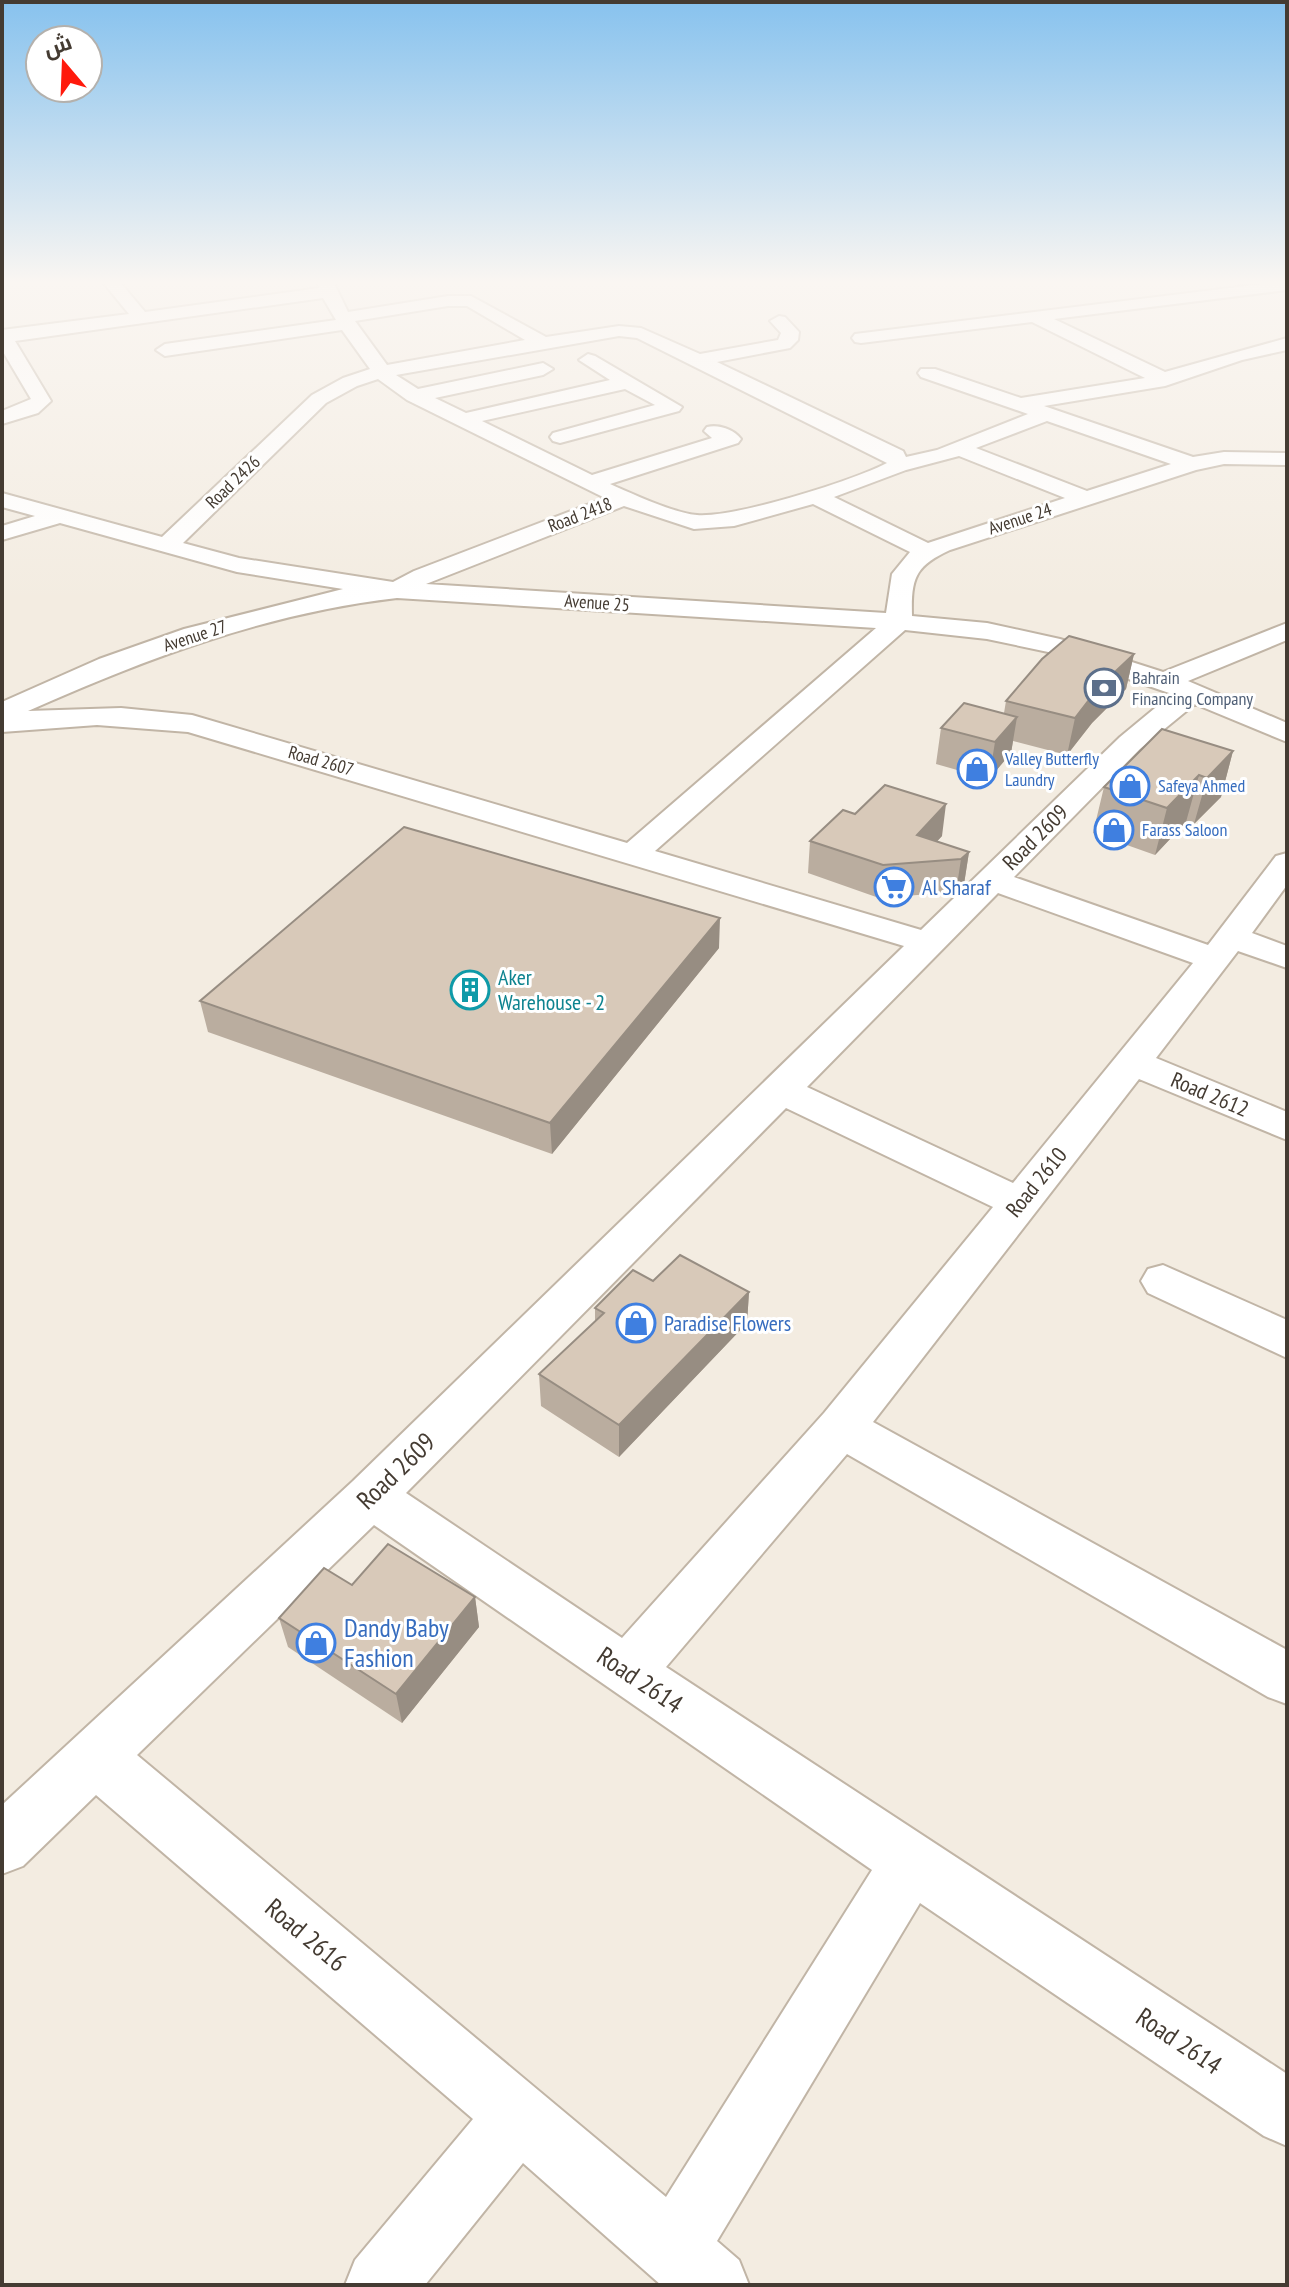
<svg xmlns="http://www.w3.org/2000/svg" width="1289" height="2287" viewBox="0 0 1289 2287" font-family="'PT Sans Narrow',Cairo,sans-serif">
	<rect width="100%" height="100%" fill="#f3ece1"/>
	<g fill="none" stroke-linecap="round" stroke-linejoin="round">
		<!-- minor casing -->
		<g stroke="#c1b5a6" stroke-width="4">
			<path id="minor" d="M 102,281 L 119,281 L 145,312 L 319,288 L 317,281 L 333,281 L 348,312 L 448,296 L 471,296 L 546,337 L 619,326 L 641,328 L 700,354 L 778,340 L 781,333 L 770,321 L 779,316 L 785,317 L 799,332 L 798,340 L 790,348 L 717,362 L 903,451 L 906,457 L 937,450 L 1028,414 L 921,377 L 918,373 L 921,369 L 935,369 L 1021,398 L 1145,378 L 1032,322 L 861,343 L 855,342 L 852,338 L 855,334 L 1287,281 L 1287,290 L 1054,319 L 1165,372 L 1287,338 L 1287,350 L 1242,360 L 1165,386 L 1044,406 L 1193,457 L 1224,452 L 1287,453 L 1287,465 L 1224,464 L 1196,470 L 950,550 C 915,566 911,578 912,616 L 987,623 L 1060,639 L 1163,672 L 1287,623 L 1287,640 L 1188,681 L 1287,723 L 1287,742 L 1195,704 L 1140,749 L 1014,877 L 1208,945 L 1276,856 L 1287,853 L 1287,885 L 1252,933 L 1287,946 L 1287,968 L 1238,951 L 1156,1058 L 1287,1112 L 1287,1140 L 1139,1079 L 873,1422 L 1287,1650 L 1287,1704 L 1268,1697 L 847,1454 L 666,1667 L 1287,2074 L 1287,2146 L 1264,2136 L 920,1903 L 717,2241 L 739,2260 L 749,2285 L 661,2285 L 523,2163 L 425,2285 L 345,2285 L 355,2260 L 473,2119 L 96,1795 L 23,1866 L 2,1874 L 2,1805 L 353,1481 L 904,946 L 188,732 L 97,725 L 2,732 L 2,702 L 99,659 L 184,629 L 343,589 L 237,572 L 60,523 L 2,540 L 2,526 L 35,516 L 2,507 L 2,493 L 162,537 L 312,395 L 343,378 L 370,369 L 342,330 L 165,356 L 156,350 L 165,344 L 336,320 L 323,298 L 15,341 L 51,401 L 38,413 L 2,424 L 2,411 L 31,399 L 2,350 L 2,330 L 129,314 ZM 448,306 L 467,306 L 525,340 L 387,365 L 355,321 ZM 619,336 L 637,338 L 887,463 C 852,481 735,518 697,515 C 673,513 633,494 610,484 L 738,443 L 741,439 C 734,429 718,424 707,427 L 704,431 L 712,438 L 592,475 L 482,421 L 625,389 L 655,405 L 553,433 L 550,437 L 553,441 L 560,443 L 679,411 L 682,407 L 595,356 L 588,354 L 579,360 L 610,380 L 466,413 L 435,398 L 543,375 L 553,369 L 543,363 L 418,389 L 396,375 ZM 378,379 L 407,400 L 605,498 L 414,571 L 393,582 L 239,558 L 183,543 L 326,403 L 357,386 ZM 1047,421 L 1171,464 L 1087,491 L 976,448 ZM 959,456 L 1065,498 L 928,543 L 834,497 L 906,470 ZM 813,504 L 910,552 L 892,574 L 886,613 L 426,584 L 624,506 L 694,529 L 734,526 ZM 397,598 L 876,628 L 627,843 L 192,715 L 121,708 L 28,711 C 147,658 267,613 397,598 ZM 905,630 L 987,639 L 1053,653 L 1172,694 L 1120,737 L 921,930 L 655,851 ZM 998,893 L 1193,963 L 1013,1183 L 807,1087 ZM 786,1108 L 993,1207 L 824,1413 L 622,1638 L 406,1493 ZM 374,1525 L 872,1870 L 666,2197 L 137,1755 Z
				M 1163,1265 L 1287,1320 L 1287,1358 L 1148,1293 L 1141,1281 L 1148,1269 Z"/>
		</g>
		<!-- minor -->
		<use href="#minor" fill="#fff" fill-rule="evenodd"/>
	</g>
	<!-- wall -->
	<path fill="#baad9f" d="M 1134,654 L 1126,689 L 1092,723 L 1067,755 L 1013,741 L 1011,753 L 989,779 L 936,764 L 941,728 L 1004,713 L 1006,701 Z
		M 1233,751 L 1221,797 L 1194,824 L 1186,822 L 1155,855 L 1093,833 L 1104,787 Z
		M 855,814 L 942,836 L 937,841 L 969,852 L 964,884 L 956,892 L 879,898 L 808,873 L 810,841 Z
		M 719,948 L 552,1154 L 208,1032 L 200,1001 Z
		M 653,1281 L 749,1292 L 747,1323 L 619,1457 L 541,1406 L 539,1374 L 595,1321 L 595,1308 Z
		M 352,1585 L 475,1597 L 479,1627 L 402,1723 L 288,1647 L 279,1618 Z"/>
	<!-- shaded-wall -->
	<path fill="#978d82" d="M 1134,654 L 1126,689 L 1092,723 L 1067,755 L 1075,718 L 1099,687 Z
		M 1017,717 L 1011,753 L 989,779 L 995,742 Z
		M 1233,751 L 1221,797 L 1194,824 L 1207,778 Z
		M 1199,775 L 1186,822 L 1155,855 L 1167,808 Z
		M 946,804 L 942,836 L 917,863 L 917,835 Z
		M 969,852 L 964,884 L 956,892 L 961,859 Z
		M 720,918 L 719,948 L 552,1154 L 550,1123 Z
		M 749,1292 L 747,1323 L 619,1457 L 619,1425 Z
		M 475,1597 L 479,1627 L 402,1723 L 396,1694 Z"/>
	<!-- building -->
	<path fill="#d8c9b9" stroke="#978d82" stroke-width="2" d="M 1069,636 L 1134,654 L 1099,687 L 1075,718 L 1006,701 L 1042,659 Z
		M 964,703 L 1017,717 L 995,742 L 941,728 Z
		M 1162,729 L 1233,751 L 1207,778 L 1199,775 L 1167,808 L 1104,787 Z
		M 885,785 L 946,804 L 917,835 L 969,852 L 961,859 L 883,865 L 810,841 L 843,810 L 855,814 Z
		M 404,827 L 720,918 L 550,1123 L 200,1001 Z
		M 680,1255 L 749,1292 L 619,1425 L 539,1374 L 604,1313 L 595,1308 L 633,1270 L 653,1281 Z
		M 388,1544 L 475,1597 L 396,1694 L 279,1618 L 324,1568 L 352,1585 Z"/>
	<!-- sky -->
	<linearGradient id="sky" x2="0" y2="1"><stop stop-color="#87c2ee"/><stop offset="0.47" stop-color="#faf6f2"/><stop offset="1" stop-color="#faf6f2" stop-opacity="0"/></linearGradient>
	<rect width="1289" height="601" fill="url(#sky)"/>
	<!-- icons -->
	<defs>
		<g id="bank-ring" transform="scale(2)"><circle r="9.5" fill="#fff" stroke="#5c6f8a" stroke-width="1.5"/><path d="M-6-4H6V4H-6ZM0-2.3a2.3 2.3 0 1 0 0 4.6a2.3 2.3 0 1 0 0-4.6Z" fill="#5c6f8a"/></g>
		<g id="shop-ring" transform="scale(2)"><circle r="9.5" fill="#fff" stroke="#3f7fe0" stroke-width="1.5"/><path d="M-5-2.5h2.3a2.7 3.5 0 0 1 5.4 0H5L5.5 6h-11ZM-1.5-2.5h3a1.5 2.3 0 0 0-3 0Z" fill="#3f7fe0"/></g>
		<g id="supermarket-ring" transform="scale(2)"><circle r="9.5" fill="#fff" stroke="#3f7fe0" stroke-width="1.5"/><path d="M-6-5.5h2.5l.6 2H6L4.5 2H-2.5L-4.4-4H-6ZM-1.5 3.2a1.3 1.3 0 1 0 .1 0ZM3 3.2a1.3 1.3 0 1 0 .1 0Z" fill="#3f7fe0"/></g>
		<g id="building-ring" transform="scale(2)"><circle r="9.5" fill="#fff" stroke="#0f9aa8" stroke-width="1.5"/><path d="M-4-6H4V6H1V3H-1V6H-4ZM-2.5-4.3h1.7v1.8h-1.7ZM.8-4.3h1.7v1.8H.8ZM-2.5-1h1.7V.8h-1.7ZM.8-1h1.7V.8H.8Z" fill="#0f9aa8"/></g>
	</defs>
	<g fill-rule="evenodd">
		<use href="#bank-ring" x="1104" y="688"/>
		<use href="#shop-ring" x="977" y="769"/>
		<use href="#shop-ring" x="1130" y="786"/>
		<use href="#shop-ring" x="1114" y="830"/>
		<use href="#supermarket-ring" x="894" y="887"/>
		<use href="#building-ring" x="470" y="990"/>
		<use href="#shop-ring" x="636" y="1323"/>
		<use href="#shop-ring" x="316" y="1643"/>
	</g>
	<g text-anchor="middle" stroke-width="6" stroke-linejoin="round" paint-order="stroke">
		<!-- far-street labels -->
		<g font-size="18" fill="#443b32" stroke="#fff">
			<text transform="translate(233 482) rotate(-44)" y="6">Road 2426</text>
			<text transform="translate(580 515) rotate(-21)" y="6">Road 2418</text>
			<text transform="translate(1020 519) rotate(-18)" y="6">Avenue 24</text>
			<text transform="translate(597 603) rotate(4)" y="6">Avenue 25</text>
			<text transform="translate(195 636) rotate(-18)" y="6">Avenue 27</text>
			<text transform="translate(321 761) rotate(16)" y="6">Road 2607</text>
		</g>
		<!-- far-service labels -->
		<g font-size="18" fill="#4e5e75" stroke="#fff" text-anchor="start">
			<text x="1132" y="684">Bahrain<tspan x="1132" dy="21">Financing Company</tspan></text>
		</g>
		<!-- far-shop labels -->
		<g font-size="18" fill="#366cbe" stroke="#fff" text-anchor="start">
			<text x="1005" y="765">Valley Butterfly<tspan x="1005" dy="21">Laundry</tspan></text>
			<text x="1158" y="792">Safeya Ahmed</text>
			<text x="1142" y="836">Farass Saloon</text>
		</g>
		<!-- street labels -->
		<g font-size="22" fill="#443b32" stroke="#fff">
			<text transform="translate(1035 837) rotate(-45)" y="8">Road 2609</text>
			<text transform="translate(1210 1094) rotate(23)" y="8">Road 2612</text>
			<text transform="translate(1036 1182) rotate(-51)" y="8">Road 2610</text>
		</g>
		<!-- shop labels -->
		<g font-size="22" fill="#366cbe" stroke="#fff" text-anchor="start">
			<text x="922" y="895">Al Sharaf</text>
			<text x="664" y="1331">Paradise Flowers</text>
		</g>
		<!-- culture labels -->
		<g font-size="22" fill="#0d838f" stroke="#fff" text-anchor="start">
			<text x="498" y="985">Aker<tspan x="498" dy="25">Warehouse - 2</tspan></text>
		</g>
		<!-- near-street labels -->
		<g font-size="26" fill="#443b32" stroke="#fff">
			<text transform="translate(396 1471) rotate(-44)" y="9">Road 2609</text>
			<text transform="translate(640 1680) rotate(34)" y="9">Road 2614</text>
			<text transform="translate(306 1935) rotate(40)" y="9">Road 2616</text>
			<text transform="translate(1179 2041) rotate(34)" y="9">Road 2614</text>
		</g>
		<!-- near-shop labels -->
		<g font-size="26" fill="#366cbe" stroke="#fff" text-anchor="start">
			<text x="344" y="1637">Dandy Baby<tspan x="344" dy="30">Fashion</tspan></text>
		</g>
	</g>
	<!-- border -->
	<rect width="1289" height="2287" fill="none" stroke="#443b32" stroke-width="8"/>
	<!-- north arrow -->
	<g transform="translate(64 64) rotate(341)"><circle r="38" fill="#ffffff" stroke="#b4b1ad" stroke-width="2"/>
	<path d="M0-6L14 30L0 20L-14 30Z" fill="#ff1a0c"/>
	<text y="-12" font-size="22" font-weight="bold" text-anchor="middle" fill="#443b32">ش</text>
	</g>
</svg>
